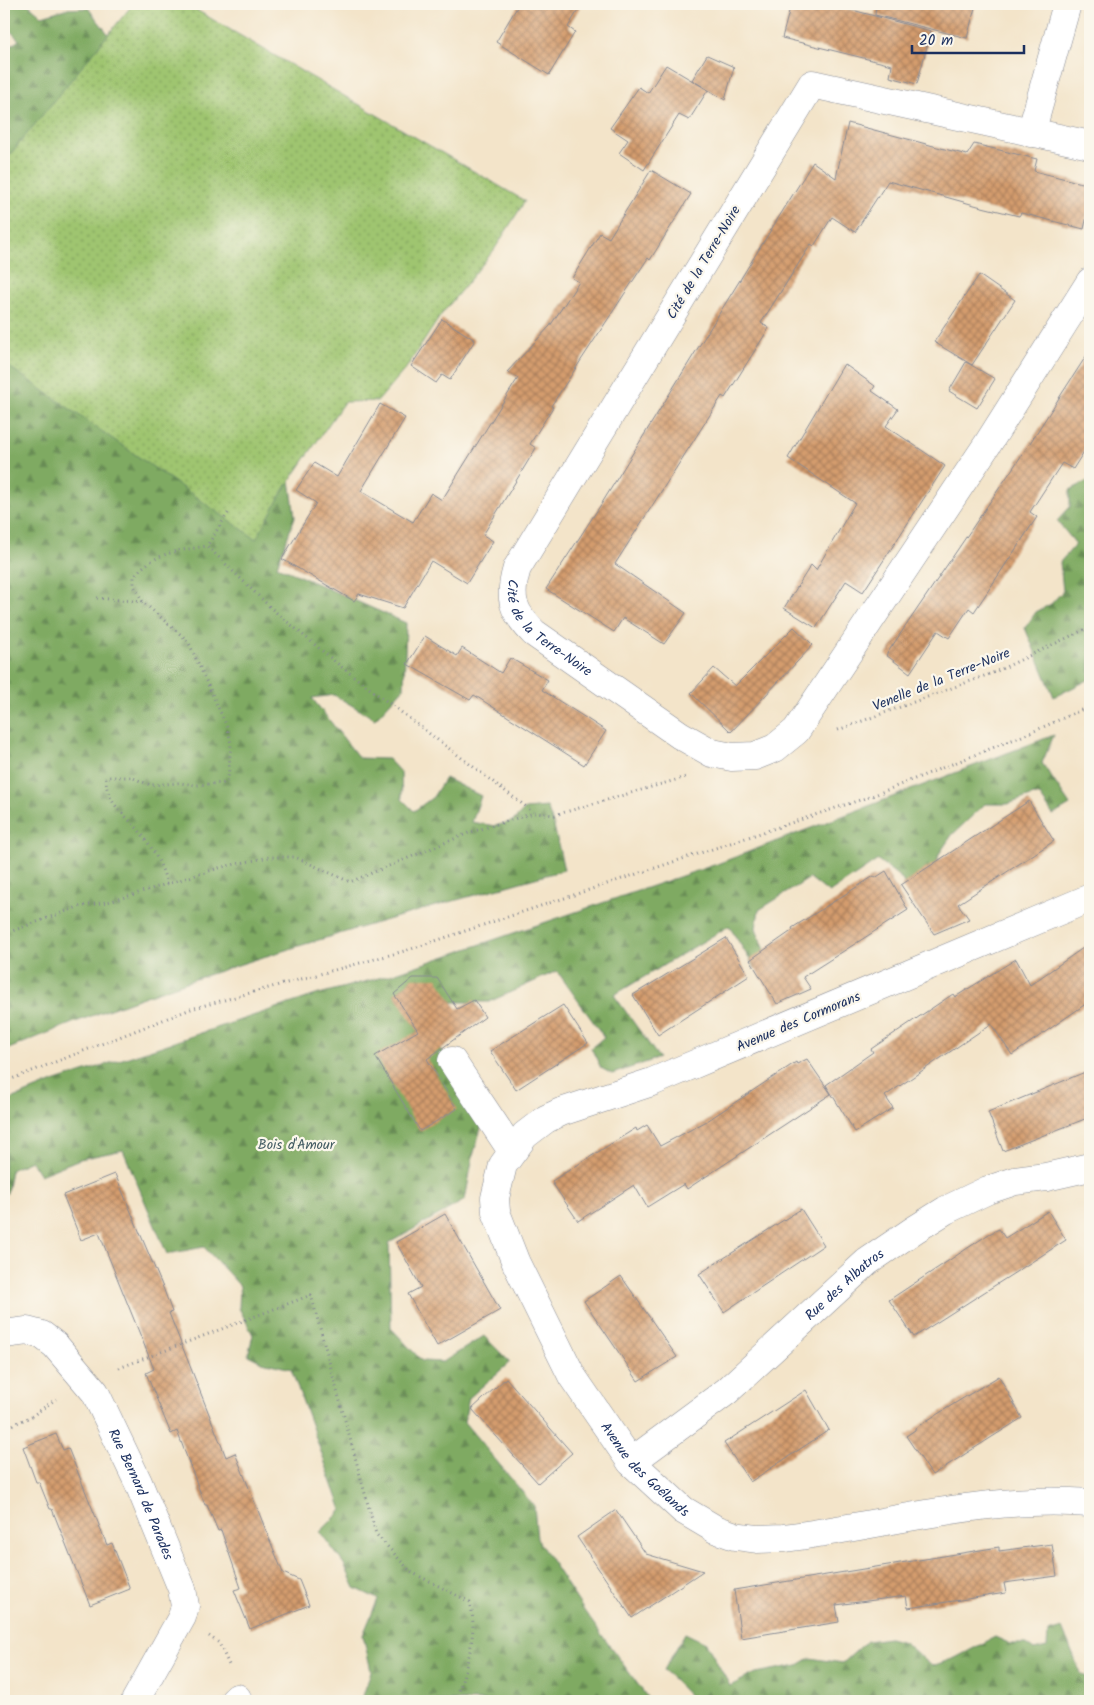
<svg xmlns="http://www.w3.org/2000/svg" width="1094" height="1705" viewBox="0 0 1094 1705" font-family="Kalam,sans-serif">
	<defs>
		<pattern id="forest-firs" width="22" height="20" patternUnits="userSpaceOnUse" patternTransform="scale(1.25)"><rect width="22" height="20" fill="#7faa62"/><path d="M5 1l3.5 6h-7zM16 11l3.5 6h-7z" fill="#678b54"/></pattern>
		<pattern id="park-dots" width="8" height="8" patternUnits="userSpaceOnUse" patternTransform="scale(1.25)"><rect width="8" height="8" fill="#9fc570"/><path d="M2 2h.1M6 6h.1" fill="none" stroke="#81a05f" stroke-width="1.8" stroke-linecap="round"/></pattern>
		<pattern id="building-cross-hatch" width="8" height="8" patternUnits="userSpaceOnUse" patternTransform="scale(1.25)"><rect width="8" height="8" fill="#d49c6d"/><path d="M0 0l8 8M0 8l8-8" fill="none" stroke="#ab805d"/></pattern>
	</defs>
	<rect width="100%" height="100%" fill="#fbf7ec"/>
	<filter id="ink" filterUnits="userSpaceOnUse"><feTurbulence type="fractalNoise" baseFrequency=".02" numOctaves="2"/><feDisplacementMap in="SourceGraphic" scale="10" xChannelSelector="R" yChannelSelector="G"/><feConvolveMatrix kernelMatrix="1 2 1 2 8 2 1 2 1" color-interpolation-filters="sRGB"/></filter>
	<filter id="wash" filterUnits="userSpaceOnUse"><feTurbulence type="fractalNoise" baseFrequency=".0096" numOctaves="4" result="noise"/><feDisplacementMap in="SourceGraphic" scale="20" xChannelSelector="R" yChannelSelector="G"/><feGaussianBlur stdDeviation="1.12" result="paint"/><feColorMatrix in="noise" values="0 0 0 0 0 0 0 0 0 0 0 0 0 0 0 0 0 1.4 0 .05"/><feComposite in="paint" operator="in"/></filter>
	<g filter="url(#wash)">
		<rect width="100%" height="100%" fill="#f3e4c9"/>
		<!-- forest -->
		<path fill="url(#forest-firs)" stroke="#4d6c60" d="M 4,4 L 28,4 L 42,16 L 65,9 L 88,8 L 117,45 L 4,186 L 4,51 L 19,40 L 4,24 Z
			M 4,361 L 288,465 L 295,517 L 277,566 L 406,623 L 404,688 L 375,719 L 334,695 L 312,698 L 359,758 L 388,759 L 401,773 L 402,799 L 414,811 L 433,797 L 445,778 L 481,796 L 472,822 L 495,826 L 513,821 L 525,809 L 547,807 L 554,826 L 564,870 C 375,923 185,974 4,1051 Z
			M 1090,480 L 1090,679 L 1054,697 L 1025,628 L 1036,612 L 1051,604 L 1063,591 L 1060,562 L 1076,544 L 1057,521 L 1070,507 L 1070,490 Z
			M 1054,735 L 1042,763 L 1070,805 L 1053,815 L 1040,796 L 1034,795 L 1008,804 L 985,804 L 952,835 L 939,854 L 932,886 L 913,899 L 901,878 L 878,860 L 829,893 L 810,878 L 759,910 L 756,928 L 768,961 L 756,970 L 729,926 L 614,995 L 659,1058 L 612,1074 L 601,1068 L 591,1048 L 604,1037 L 557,971 L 489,1002 L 452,1002 L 427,1026 L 483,1121 L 473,1156 L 465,1200 L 389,1243 L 391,1328 L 422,1361 L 443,1362 L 484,1336 L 510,1362 L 469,1398 L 464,1422 L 534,1506 L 537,1539 L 585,1612 L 650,1701 L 365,1701 L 363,1696 L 371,1671 L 363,1635 L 378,1599 L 355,1588 L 344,1564 L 320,1532 L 342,1510 L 291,1369 L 262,1362 L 248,1355 L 253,1335 L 239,1308 L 240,1286 L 204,1247 L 167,1254 L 123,1150 L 80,1159 L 40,1175 L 31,1161 L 11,1170 L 7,1193 L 4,1194 L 4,1102 L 56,1081 L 204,1032 L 319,994 L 390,975 L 717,864 Z
			M 1062,1628 L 1081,1674 L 1090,1679 L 1090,1701 L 694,1701 L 664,1670 L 685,1633 L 706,1643 L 730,1686 L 756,1673 L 798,1665 L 810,1658 L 843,1663 L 867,1641 L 889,1638 L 904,1642 L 932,1666 L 955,1658 L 995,1637 L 1011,1644 L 1026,1644 L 1034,1650 L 1047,1647 L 1048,1632 Z"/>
		<!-- park -->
		<path fill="url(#park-dots)" stroke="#5d7a67" d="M 133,4 L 186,4 L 525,201 L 494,250 L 441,315 L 407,367 L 378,401 L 344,402 L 283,491 L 256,539 L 4,363 L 4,162 Z"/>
		<g id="blocks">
			<!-- building -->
			<path fill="url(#building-cross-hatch)" d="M 519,4 L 582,4 L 568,27 L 575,32 L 549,75 L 496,42 Z
				M 791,4 L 830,4 L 931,31 L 917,84 L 890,77 L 892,65 L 782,38 Z
				M 876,4 L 976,4 L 967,38 L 875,15 Z
				M 707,55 L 734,67 L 725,100 L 692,80 Z
				M 666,65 L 708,90 L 689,120 L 679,115 L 644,170 L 619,153 L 628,140 L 610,128 L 639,87 L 648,93 Z
				M 848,123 L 967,155 L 974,144 L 1037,159 L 1034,171 L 1090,185 L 1090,203 L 1084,229 L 1021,213 L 1019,216 L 978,206 L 888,181 L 855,232 L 832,217 L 814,246 L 811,244 L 761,323 L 769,328 L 725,398 L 722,396 L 615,564 L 686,613 L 664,644 L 623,618 L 614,632 L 546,589 L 602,503 L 813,162 L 836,178 Z
				M 651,170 L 691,194 L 650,260 L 648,258 L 551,406 L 553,407 L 530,444 L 536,448 L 483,535 L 493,541 L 467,583 L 431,561 L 403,608 L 359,594 L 354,601 L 282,559 L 316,503 L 296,490 L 314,463 L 337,477 L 380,404 L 405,418 L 361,491 L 413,522 L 431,493 L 442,500 L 518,378 L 507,372 L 550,326 L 579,282 L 572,278 L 600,233 L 609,238 Z
				M 979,275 L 1015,300 L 972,365 L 934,342 Z
				M 442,319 L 475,340 L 450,380 L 442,375 L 436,383 L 411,366 Z
				M 1090,350 L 1090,442 L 1073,469 L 1062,463 L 1030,512 L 1037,517 L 974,612 L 969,608 L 949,638 L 938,631 L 910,673 L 886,655 L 1030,443 Z
				M 966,362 L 995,379 L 977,408 L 949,391 Z
				M 844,364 L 875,386 L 872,391 L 898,409 L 886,426 L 945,466 L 863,592 L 846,581 L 816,628 L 784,608 L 811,565 L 816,570 L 855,503 L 788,458 Z
				M 794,627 L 813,645 L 731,732 L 691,693 L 714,668 L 735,686 Z
				M 425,636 L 457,656 L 462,648 L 501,673 L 510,658 L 548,680 L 542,690 L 606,731 L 584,765 L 474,695 L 470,700 L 407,664 Z
				M 1029,801 L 1054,841 L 958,904 L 969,919 L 934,934 L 901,885 Z
				M 886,871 L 908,910 L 803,977 L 811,989 L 777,1004 L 750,960 L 793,930 L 792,928 L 874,876 L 875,878 Z
				M 726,938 L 749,976 L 658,1035 L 633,995 Z
				M 1090,943 L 1090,1001 L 1012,1055 L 991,1024 L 885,1096 L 893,1108 L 855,1132 L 826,1085 L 873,1052 L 871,1049 L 953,994 L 955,997 L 1016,959 L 1030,985 Z
				M 413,978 L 437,978 L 457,1009 L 474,1000 L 485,1017 L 427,1059 L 457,1109 L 420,1131 L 375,1056 L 418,1031 L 394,994 Z
				M 563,1005 L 588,1043 L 516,1090 L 490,1051 Z
				M 807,1059 L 831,1094 L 687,1189 L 684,1184 L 647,1207 L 634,1185 L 578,1221 L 553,1184 L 552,1181 L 636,1128 L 637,1131 L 647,1125 L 660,1146 L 707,1121 L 796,1062 L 797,1064 Z
				M 1090,1070 L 1090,1117 L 1003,1151 L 988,1112 Z
				M 115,1174 L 164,1290 L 172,1312 L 169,1313 L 226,1457 L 235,1453 L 283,1573 L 299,1580 L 309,1605 L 250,1629 L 234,1590 L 241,1588 L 221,1530 L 218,1531 L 207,1505 L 205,1505 L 177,1431 L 171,1434 L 146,1373 L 154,1369 L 99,1233 L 81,1240 L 63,1195 Z
				M 801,1209 L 824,1245 L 724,1312 L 699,1274 Z
				M 1048,1211 L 1066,1240 L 914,1337 L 889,1300 L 989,1234 L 999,1229 L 1005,1238 Z
				M 445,1214 L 500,1310 L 437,1346 L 408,1294 L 421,1287 L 396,1242 Z
				M 621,1276 L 677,1357 L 638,1381 L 584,1301 Z
				M 999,1376 L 1022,1418 L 932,1475 L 906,1436 L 915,1430 L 915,1428 Z
				M 506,1378 L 572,1453 L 538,1483 L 472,1409 Z
				M 806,1390 L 829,1430 L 750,1482 L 724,1443 Z
				M 56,1434 L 63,1450 L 68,1448 L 107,1545 L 112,1543 L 130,1589 L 90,1605 L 52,1509 L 50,1509 L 39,1482 L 36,1482 L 23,1447 Z
				M 616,1510 L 646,1554 L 703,1571 L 632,1618 L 577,1537 Z
				M 1052,1544 L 1057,1576 L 1004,1583 L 1006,1593 L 908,1608 L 906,1596 L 836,1605 L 839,1622 L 741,1638 L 734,1590 L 999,1547 L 999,1551 Z"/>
		</g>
	</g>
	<g filter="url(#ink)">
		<use href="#blocks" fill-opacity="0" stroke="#878a94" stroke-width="1"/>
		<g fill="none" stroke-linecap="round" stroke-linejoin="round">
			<!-- street casing -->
			<g stroke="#878a94" stroke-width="29">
				<g id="street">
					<path d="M 1031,133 L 1067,4"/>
					<path id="s1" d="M 1090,145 L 812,84 L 517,568 C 508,598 512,611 534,633 L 680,735 L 712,753 L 732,757 L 755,756 L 775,748 L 796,731 L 987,445 L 1090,282"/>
					<path id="s2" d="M 1090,898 L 652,1082 L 561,1112 L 546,1119 L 525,1135 L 503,1165 L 495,1198 L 496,1212 L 516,1263 L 572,1376 L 631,1462 L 683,1510 L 715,1529 L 735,1536 L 757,1539 L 784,1538 C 886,1525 986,1494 1090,1503"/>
					<path d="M 452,1061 L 512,1151"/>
					<path id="s3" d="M 4,1334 L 27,1331 L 42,1335 L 55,1345 L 95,1392 L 138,1482 L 182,1589 L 185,1606 L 182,1617 L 135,1701"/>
					<path id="s4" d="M 631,1462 L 727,1391 L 867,1262 L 914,1230 L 946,1210 L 988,1190 L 1015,1181 L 1046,1177 L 1090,1167"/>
					<path d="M 234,1701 L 237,1698"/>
				</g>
			</g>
			<!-- path -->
			<path stroke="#878a94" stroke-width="3" stroke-dasharray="1 4" stroke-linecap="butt" d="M 228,513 L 207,546 L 272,609 L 344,669 L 533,812
				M 97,598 L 143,602
				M 838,730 L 995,672 L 1090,627
				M 167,885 C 162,865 154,850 141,833 C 127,815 105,804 106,777 L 131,777 L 150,785 L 178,783 L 197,785 L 223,783 L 228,780 L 231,744 L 228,729 L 188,641 L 143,602 L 134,586 L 134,576 C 155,552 177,551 207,546
				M 4,934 L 78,907 L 112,901 L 222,867 L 269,857 L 295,857 L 350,882 L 471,832 L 534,813 L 555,815 L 686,777
				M 4,1082 L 191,1009 L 408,950 L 872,796 L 1032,732 L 1090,706
				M 119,1368 L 311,1295 L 376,1534 L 411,1572 L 470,1602 C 479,1635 465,1669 456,1701
				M 4,1429 L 32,1416 L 56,1399
				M 209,1636 L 219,1643 L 230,1667"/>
			<!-- street -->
			<use href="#street" stroke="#fff" stroke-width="28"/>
		</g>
	</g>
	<g text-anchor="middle" stroke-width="4.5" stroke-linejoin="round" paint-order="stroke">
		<!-- street labels -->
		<g font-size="14" fill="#1b2f5e" stroke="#fbf7ec">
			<text transform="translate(703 262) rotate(-59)" y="5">Cité de la Terre-Noire</text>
			<text dy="5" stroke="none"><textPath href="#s1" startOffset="928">Cité de la Terre-Noire</textPath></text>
			<text transform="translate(941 679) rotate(-22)" y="5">Venelle de la Terre-Noire</text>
			<text transform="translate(798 1021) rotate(-23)" y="5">Avenue des Cormorans</text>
			<text dy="5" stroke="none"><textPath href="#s4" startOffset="278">Rue des Albatros</textPath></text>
			<text dy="5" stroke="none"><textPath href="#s2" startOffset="999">Avenue des Goélands</textPath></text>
			<text dy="5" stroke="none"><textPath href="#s3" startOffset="229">Rue Bernard de Parades</textPath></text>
		</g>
		<!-- park labels -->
		<g font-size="14" fill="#435c63" stroke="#fbf7ec">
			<text x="296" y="1149">Bois d'Amour</text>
		</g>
	</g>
	<!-- margin -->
	<rect width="1094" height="1705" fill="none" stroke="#fbf7ec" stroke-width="20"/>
	<!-- scale -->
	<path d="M912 45v8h112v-8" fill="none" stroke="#1b2f5e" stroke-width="2.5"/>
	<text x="919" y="45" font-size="15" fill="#1b2f5e" stroke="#fbf7ec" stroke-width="4" paint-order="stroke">20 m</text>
</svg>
